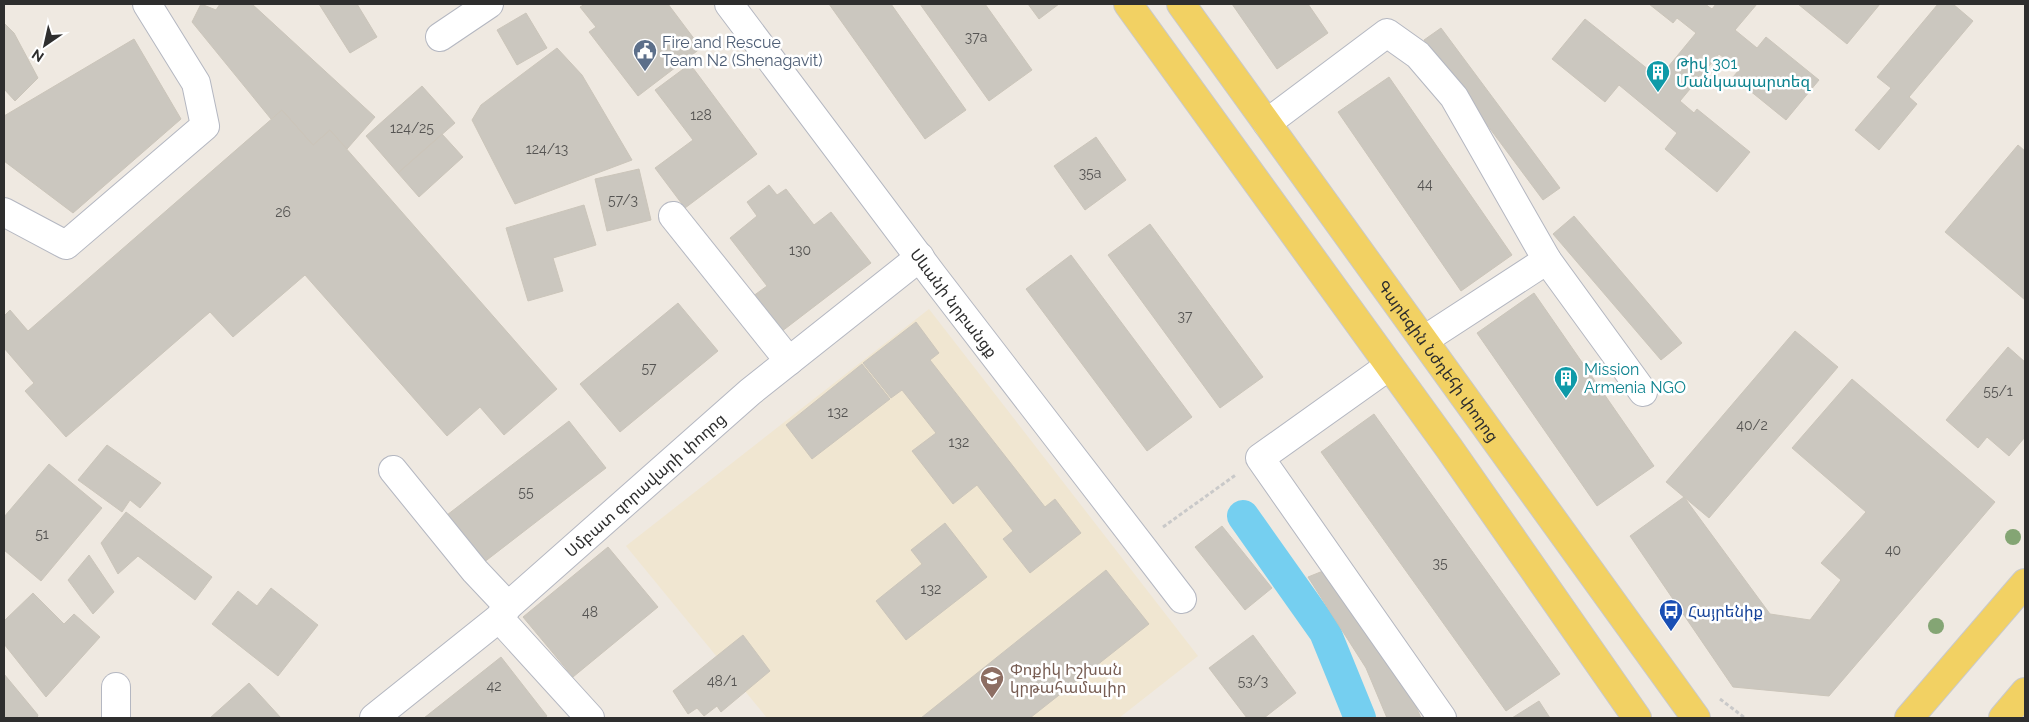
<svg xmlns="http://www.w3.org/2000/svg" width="2029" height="722" viewBox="0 0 2029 722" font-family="Raleway,'Noto Sans Armenian',sans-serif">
	<rect width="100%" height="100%" fill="#efe9e1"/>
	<!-- education -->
	<path fill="#f0e6d1" d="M 929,309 L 1198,656 L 1119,718 L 767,718 L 626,546 Z"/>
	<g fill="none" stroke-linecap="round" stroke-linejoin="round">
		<!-- canal -->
		<path stroke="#75cff0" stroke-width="32" d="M 1243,516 L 1325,632 L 1360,718"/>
	</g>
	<!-- building -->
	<path fill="#cbc7bf" stroke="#cbc5ba" d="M 201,4 L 216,10 L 220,4 L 252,4 L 375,117 L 347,149 L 330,130 L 313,145 L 282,110 L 271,119 L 192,22 Z
		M 319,4 L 357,4 L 377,37 L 350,53 Z
		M 585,4 L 668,4 L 701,48 L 638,96 L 589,32 L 596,27 L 580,7 Z
		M 829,4 L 891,4 L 966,110 L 925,139 Z
		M 920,4 L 985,4 L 1032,70 L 989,101 Z
		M 1028,4 L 1059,4 L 1039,19 Z
		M 1232,4 L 1308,4 L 1328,33 L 1277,69 Z
		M 1649,4 L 1705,4 L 1712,9 L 1716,4 L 1757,4 L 1735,30 L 1757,48 L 1766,37 L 1819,80 L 1786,120 L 1733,77 L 1739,70 L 1719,54 L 1680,101 L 1694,113 L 1697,109 L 1750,152 L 1717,192 L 1665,149 L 1677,133 L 1619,85 L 1605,102 L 1552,59 L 1585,19 L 1659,78 L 1696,33 L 1677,18 L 1673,23 Z
		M 1798,4 L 1880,4 L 1847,44 Z
		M 1938,4 L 1953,4 L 1973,21 L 1909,97 L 1917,104 L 1879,150 L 1855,130 L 1891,88 L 1877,77 Z
		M 526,13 L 547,48 L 517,65 L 497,30 Z
		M 4,23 L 14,33 L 38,78 L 15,101 L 4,89 Z
		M 1441,28 L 1560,188 L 1543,200 L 1424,40 Z
		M 134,39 L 181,119 L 73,213 L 4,161 L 4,116 Z
		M 557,48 L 582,75 L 632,160 L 515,204 L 472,120 L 481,105 Z
		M 690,64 L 757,154 L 685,208 L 655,168 L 693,140 L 655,90 Z
		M 1389,77 L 1512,255 L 1461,291 L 1338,112 Z
		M 422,86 L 455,123 L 398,173 L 366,136 Z
		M 282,110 L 313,145 L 330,130 L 557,389 L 504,435 L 480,407 L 447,436 L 305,275 L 233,337 L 210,312 L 66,437 L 25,391 L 34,383 L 4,348 L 4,316 L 10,310 L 28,331 Z
		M 442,134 L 463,157 L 419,197 L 398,173 Z
		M 1096,137 L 1126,180 L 1085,210 L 1054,166 Z
		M 2018,145 L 2025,151 L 2025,300 L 1945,232 Z
		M 639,169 L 651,220 L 607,231 L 595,179 Z
		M 769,185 L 777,195 L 786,189 L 814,225 L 831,212 L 871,263 L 777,335 L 749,299 L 767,286 L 730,238 L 757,216 L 747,202 Z
		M 584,205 L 596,245 L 553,258 L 563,291 L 528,301 L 506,228 Z
		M 1574,216 L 1682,343 L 1661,360 L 1553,234 Z
		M 1150,224 L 1263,377 L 1220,408 L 1108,255 Z
		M 1071,255 L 1192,417 L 1147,451 L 1026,289 Z
		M 1534,293 L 1654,466 L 1597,506 L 1477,333 Z
		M 678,303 L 718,351 L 620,432 L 580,384 Z
		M 916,322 L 939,353 L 930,360 L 1045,507 L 1055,499 L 1081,533 L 1030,573 L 1003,539 L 1013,531 L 977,485 L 953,504 L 912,451 L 936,433 L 902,390 L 891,398 L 863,363 Z
		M 1795,331 L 1838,367 L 1709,518 L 1666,482 Z
		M 2008,347 L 2025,362 L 2025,437 L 2009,456 L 1987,437 L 1978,448 L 1946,420 Z
		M 862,364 L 890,399 L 812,459 L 786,425 Z
		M 1852,379 L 1995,502 L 1829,696 L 1733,687 L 1630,536 L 1684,497 L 1770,614 L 1810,620 L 1841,580 L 1821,563 L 1866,512 L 1792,448 Z
		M 1374,414 L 1560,674 L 1506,711 L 1321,452 Z
		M 569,421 L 606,468 L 483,563 L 447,515 Z
		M 107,445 L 161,483 L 140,508 L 130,500 L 122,512 L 78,480 Z
		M 49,464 L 102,508 L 41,581 L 4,550 L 4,517 Z
		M 126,512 L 212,577 L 195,600 L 138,556 L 118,574 L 101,543 Z
		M 945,523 L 987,577 L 906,640 L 876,601 L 922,564 L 911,550 Z
		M 1222,526 L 1272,588 L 1245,610 L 1195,547 Z
		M 608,547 L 658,607 L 573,677 L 523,617 Z
		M 89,555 L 114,592 L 93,614 L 68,580 Z
		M 1333,567 L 1394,656 L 1421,718 L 1387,718 L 1366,668 L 1308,577 Z
		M 1106,570 L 1149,624 L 1030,718 L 921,718 Z
		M 271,588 L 318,625 L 278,676 L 212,624 L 238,591 L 257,606 Z
		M 33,593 L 64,624 L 74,614 L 100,637 L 46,697 L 4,644 L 4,621 Z
		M 743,635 L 770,671 L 721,712 L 717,706 L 704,716 L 697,708 L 688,714 L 673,691 Z
		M 1253,635 L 1296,693 L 1264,718 L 1247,718 L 1209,668 Z
		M 501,657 L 547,716 L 544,718 L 424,718 Z
		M 4,674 L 38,715 L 37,718 L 4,718 Z
		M 249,683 L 281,718 L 210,718 Z
		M 1539,701 L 1550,718 L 1512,718 Z"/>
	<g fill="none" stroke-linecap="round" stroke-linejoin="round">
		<!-- minor casing -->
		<g stroke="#b4b7c1" stroke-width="30">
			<g id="minor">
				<path id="s1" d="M 729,4 L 934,277 L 1182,599"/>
				<path d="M 440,37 L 489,4"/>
				<path d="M 1267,123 L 1387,33 L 1418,55 L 1454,97 L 1547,260 L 1643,392"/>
				<path d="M 4,212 L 66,245 L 205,126 L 196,83 L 147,4"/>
				<path d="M 673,216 L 789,361"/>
				<path d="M 1424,340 L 1547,260"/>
				<path d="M 1389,366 L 1260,458 L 1442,718"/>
				<path d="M 393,470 L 475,571 L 508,606"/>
				<path d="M 499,618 L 590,718"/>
				<path d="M 116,718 L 116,687"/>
				<path id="s2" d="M 374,718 L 499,618 L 508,606 L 750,392 L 920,257"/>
			</g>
		</g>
		<!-- major casing -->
		<g stroke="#c9c9c9" stroke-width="30">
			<g id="major">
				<path d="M 1128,4 L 1449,448 L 1637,718"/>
				<path id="s3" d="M 1181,4 L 1696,718"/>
				<path d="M 1909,718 L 2025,583"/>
				<path d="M 2003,718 L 2025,692"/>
			</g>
		</g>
		<!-- path -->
		<path stroke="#c9c9c9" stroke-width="3" stroke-dasharray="4 2.5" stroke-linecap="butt" d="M 1163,527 L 1237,474
			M 1720,699 L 1745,718"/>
		<!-- minor -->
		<use href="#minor" stroke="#fff" stroke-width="28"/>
		<!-- major -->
		<use href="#major" stroke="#f2d163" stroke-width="28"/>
	</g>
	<!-- trees -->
	<g fill="#84a574">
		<circle cx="2013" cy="537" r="8"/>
		<circle cx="1936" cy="626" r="8"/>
	</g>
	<!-- icons -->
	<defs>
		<g id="civic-pin" transform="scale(1.25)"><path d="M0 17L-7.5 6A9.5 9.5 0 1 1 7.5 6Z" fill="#5c6f8a" stroke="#fff"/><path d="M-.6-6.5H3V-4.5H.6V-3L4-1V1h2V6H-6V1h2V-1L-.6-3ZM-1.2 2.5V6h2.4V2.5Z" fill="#fff"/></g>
		<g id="building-pin" transform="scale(1.25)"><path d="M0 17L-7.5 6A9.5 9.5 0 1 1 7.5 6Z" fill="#0f9aa8" stroke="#fff"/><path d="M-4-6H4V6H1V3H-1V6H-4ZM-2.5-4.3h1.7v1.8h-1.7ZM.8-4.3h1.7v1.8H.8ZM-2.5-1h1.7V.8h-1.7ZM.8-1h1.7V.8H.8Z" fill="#fff"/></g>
		<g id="bus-pin" transform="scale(1.25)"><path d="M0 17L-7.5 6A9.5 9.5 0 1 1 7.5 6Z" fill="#1a4fb4" stroke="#fff"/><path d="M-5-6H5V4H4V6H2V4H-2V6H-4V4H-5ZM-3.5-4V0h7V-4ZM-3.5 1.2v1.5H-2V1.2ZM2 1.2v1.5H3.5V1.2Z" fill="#fff"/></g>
		<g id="school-pin" transform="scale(1.25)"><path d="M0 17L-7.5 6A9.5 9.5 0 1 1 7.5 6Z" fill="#8d6e63" stroke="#fff"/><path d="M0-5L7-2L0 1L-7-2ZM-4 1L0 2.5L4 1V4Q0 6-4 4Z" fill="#fff"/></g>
	</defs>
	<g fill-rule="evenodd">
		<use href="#civic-pin" x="645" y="51"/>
		<use href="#building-pin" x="1658" y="72"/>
		<use href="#building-pin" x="1566" y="378"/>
		<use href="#bus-pin" x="1671" y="611"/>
		<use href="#school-pin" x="992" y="678"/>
	</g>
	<g text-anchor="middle" stroke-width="5" stroke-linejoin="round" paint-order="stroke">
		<!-- number labels -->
		<g font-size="14" fill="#555452">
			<text x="976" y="42">37a</text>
			<text x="701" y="120">128</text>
			<text x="412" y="133">124/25</text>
			<text x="547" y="154">124/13</text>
			<text x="1090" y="178">35a</text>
			<text x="1425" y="189">44</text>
			<text x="623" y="205">57/3</text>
			<text x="283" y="217">26</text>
			<text x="800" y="255">130</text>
			<text x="1185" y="321">37</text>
			<text x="649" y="373">57</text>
			<text x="1998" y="396">55/1</text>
			<text x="838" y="417">132</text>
			<text x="1752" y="430">40/2</text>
			<text x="959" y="447">132</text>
			<text x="526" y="497">55</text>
			<text x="42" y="539">51</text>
			<text x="1893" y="555">40</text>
			<text x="1440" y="568">35</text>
			<text x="931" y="594">132</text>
			<text x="590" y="617">48</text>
			<text x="722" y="686">48/1</text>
			<text x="1253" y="686">53/3</text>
			<text x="494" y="691">42</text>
		</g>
		<!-- service labels -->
		<g font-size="16" fill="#4e5e75" stroke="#fff" text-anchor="start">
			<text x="662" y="48">Fire and Rescue<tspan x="662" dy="18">Team N2 (Shenagavit)</tspan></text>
		</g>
		<!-- culture labels -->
		<g font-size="16" fill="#0d838f" stroke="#fff" text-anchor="start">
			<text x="1676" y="69">Թիվ 301<tspan x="1676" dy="18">Մանկապարտեզ</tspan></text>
			<text x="1584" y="375">Mission<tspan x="1584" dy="18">Armenia NGO</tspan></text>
		</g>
		<!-- street labels -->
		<g font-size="16" fill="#2e2e2e" stroke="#fff">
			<text dy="6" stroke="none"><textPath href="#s1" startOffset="374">Սևանի նրբանցք</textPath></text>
			<text dy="6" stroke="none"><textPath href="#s3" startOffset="440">Գարեգին Նժդեհի փողոց</textPath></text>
			<text dy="6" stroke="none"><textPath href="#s2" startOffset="358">Սմբատ զորավարի փողոց</textPath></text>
		</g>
		<!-- transit labels -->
		<g font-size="16" fill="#164399" stroke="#fff" text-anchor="start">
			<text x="1688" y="617">Հայրենիք</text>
		</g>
		<!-- education labels -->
		<g font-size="16" fill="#785e54" stroke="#fff" text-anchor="start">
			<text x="1010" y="675">Փոքիկ Իշխան<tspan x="1010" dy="18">կրթահամալիր</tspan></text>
		</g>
	</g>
	<!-- border -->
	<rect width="2029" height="722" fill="none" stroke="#2e2e2e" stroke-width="10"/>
	<!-- north arrow -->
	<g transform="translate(45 45) rotate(214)" stroke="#ffffff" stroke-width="4" paint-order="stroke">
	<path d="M0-4L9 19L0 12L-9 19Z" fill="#2e2e2e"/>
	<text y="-8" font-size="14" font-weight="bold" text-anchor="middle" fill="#2e2e2e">N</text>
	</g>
</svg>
